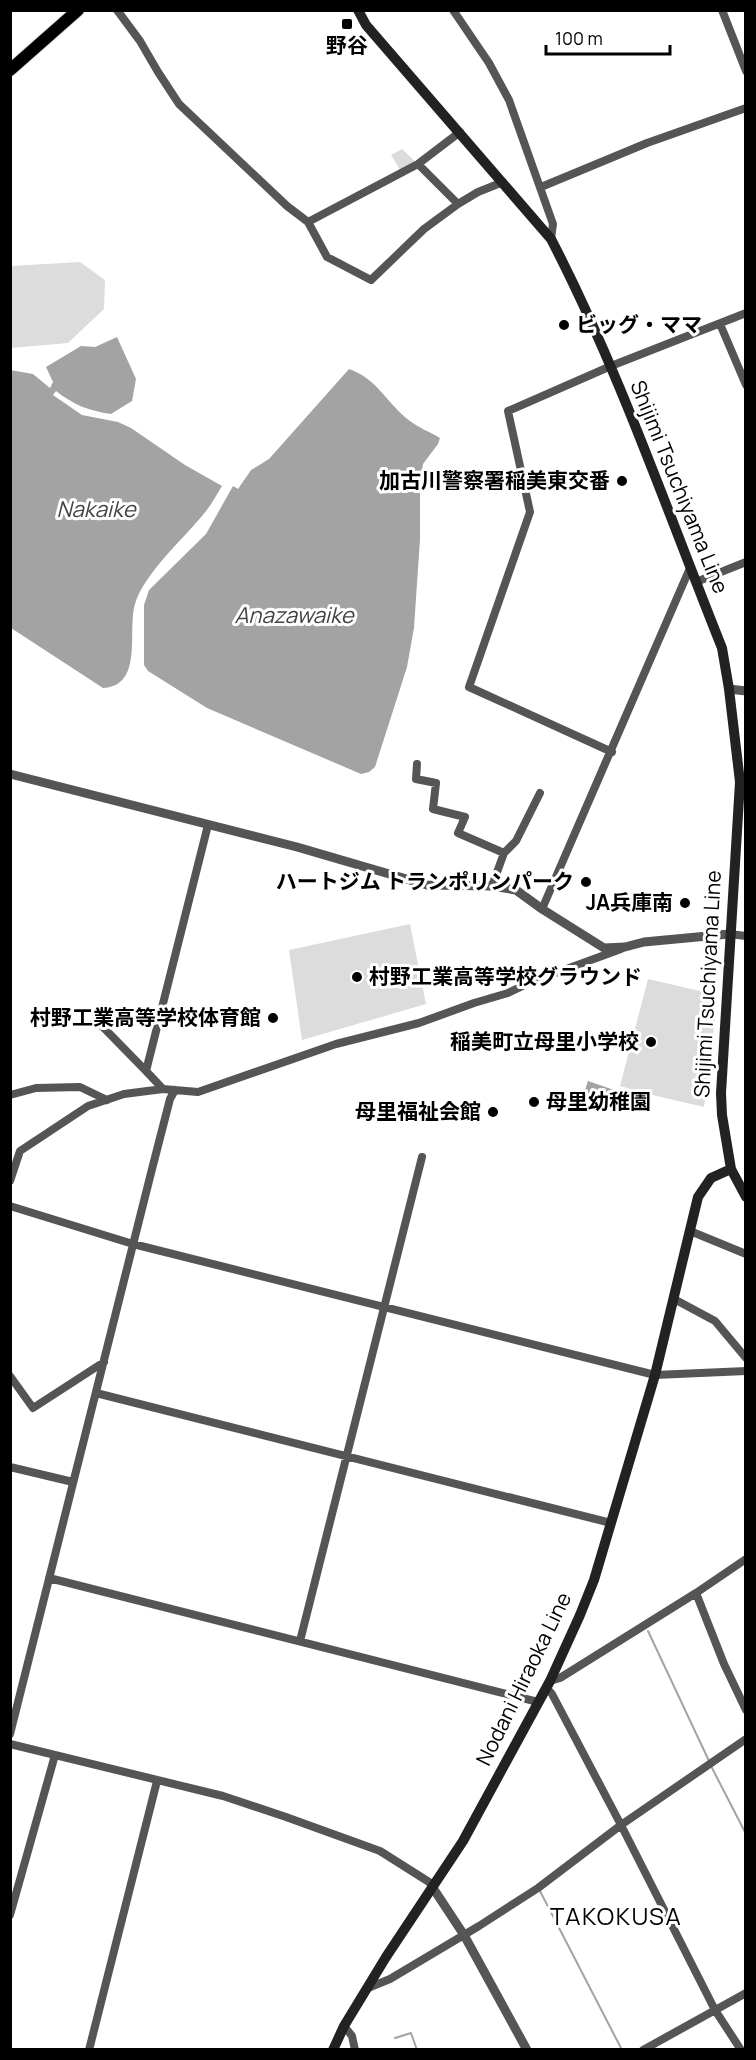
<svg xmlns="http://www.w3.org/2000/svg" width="756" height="2060" viewBox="0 0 756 2060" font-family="Manrope,'Noto Sans JP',sans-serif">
	<rect width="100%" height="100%" fill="#fff"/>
	<!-- green -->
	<path fill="#dcdcdc" d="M 402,149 L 418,164 L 402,173 L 391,155 Z
		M 80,262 L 105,280 L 104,309 L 68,343 L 11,348 L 11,266 Z
		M 410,924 L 426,1004 L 302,1040 L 289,950 Z
		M 648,979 L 713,994 L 710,1019 L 715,1019 L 704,1107 L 644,1093 L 620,1086 Z"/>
	<!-- water -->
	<path fill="#a3a3a3" d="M 117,337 L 136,379 L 132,401 L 111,414 C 89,411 74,405 56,391 L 53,395 L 82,415 L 118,422 L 131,428 L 185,465 L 222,486 C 216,496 210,507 202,516 C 182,540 144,574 135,604 C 127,631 144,686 103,688 L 11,628 L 10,370 L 33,374 L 50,388 L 53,382 L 46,367 L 81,346 L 95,347 Z
		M 349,369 C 378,379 387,404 410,421 C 419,428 430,432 440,438 L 438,444 L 423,464 L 420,486 L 420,539 L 414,628 L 407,667 L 375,767 L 369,772 L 361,774 L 207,708 L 148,671 L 144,665 L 144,605 L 149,590 L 206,534 L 233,486 L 238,489 L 251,470 L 269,459 Z
		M 588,1081 L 617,1091 L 611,1109 L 582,1099 Z"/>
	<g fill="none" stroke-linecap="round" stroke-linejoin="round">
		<!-- stream -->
		<path stroke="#a3a3a3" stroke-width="2" d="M 648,1631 L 709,1761
			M 711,1766 L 746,1834
			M 540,1891 L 622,2050
			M 395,2038 L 411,2033 L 417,2050"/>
		<!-- primary casing -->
		<g stroke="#dbdbdb" stroke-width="14">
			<path id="primary" d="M 10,70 L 78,10"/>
		</g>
		<!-- minor -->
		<path stroke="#555" stroke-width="8" d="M 117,10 L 140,41 L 158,72 L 179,104 L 287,206 L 308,222 L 327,257 L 371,280 L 424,229 L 458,204
			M 453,10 L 489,63 L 509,100 L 553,224 L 551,239
			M 722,10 L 746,71
			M 418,164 L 458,204 L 478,192 L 503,182
			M 541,187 L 647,143 L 746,108
			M 308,222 L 418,164 L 460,132
			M 720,324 L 746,385
			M 696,582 L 746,562
			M 612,752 L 469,687 L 530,512 L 508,411 L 611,366 L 746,313
			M 417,764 L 416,779 L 436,783 L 433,809 L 465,817 L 458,833 L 504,853
			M 492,886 L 504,853 L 516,841 L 540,793
			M 542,909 L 690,568
			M 729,934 L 746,936
			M 99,1023 L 146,1071
			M 163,1089 L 146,1071 L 208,825
			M 10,1095 L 36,1088 L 80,1087 L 107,1100
			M 10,1181 L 20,1151 L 88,1106 L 124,1094 L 163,1089 L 198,1092 L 336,1044 L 419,1023 L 474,1003 L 508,993 L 531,982 L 621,949
			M 10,1206 L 133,1244 L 655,1375 L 746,1371
			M 690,1231 L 746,1254
			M 674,1299 L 715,1321 L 746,1358
			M 10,1376 L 33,1408 L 104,1362
			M 96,1393 L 611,1523
			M 10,1467 L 73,1482
			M 49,1578 L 538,1702
			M 696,1593 L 724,1664 L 746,1710
			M 300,1641 L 422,1157
			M 550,1681 L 560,1678 L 696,1593 L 746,1559
			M 546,1687 L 552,1694 L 621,1825 L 715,2010 L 741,2050
			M 10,1734 L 151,1173 L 170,1099 L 175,1090
			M 10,1744 L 223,1796 L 286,1817 L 380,1851 L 429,1882 L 433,1888
			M 10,1915 L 55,1755
			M 368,1988 L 390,1979 L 479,1926 L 538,1888 L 621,1825 L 746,1739
			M 344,2026 L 352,2036 L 355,2050
			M 89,2050 L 157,1781
			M 643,2050 L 746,1993"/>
		<!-- tertiary -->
		<path stroke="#555" stroke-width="9" d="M 729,689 L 746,691
			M 10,774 L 297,847 L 427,885 L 492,886 L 516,890 L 542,909 L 604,948 L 625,947 L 644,942 L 729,934
			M 433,1888 L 464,1935 L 527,2050"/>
		<!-- secondary -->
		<path stroke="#222" stroke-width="10" d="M 358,10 L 366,25 L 551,239 C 619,370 667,511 722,648 L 729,689 L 740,782 L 721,1093 L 722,1115 L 731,1169 L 746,1197
			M 333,2050 L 344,2026 L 386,1957 L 463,1841 L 550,1681 L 580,1615 L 594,1580 L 655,1375 L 698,1197 L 711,1178 L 731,1169"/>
		<!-- primary -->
		<use href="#primary" stroke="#000" stroke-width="12"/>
	</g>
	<!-- markers -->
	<g fill="#000" stroke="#fff" stroke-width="2">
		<rect x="341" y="18" width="12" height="12" rx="3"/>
		<circle cx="564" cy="325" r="6"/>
		<circle cx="622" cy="481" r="6"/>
		<circle cx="586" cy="882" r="6"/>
		<circle cx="685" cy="903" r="6"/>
		<circle cx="357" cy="977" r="6"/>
		<circle cx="273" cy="1018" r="6"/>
		<circle cx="651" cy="1042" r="6"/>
		<circle cx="534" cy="1102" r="6"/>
		<circle cx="493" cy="1112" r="6"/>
	</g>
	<g text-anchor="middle" stroke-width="6" stroke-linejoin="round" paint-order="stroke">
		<!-- poi labels -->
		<g font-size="21" font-weight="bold" fill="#000" stroke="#fff" text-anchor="end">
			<text x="347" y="53" text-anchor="middle">野谷</text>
			<text x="576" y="332" text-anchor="start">ビッグ・ママ</text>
			<text x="610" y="488">加古川警察署稲美東交番</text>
			<text x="574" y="889">ハートジム トランポリンパーク</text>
			<text x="673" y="910">JA兵庫南</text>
			<text x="369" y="984" text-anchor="start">村野工業高等学校グラウンド</text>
			<text x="261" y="1025">村野工業高等学校体育館</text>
			<text x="639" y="1049">稲美町立母里小学校</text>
			<text x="546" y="1109" text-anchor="start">母里幼稚園</text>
			<text x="481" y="1119">母里福祉会館</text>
		</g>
		<!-- street labels -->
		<g font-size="21" fill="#000" stroke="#fff">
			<text transform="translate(679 487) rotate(68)" y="7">Shijimi Tsuchiyama Line</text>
			<text transform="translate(708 984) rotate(-87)" y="7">Shijimi Tsuchiyama Line</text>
			<text transform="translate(524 1679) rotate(-64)" y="7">Nodani Hiraoka Line</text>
		</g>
		<!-- water labels -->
		<g font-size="22" font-style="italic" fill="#444" stroke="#fff">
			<text x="96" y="517">Nakaike</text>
			<text x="294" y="623">Anazawaike</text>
		</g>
		<!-- quarter labels -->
		<g font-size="24" letter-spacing="1.5" fill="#000" stroke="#fff">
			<text x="616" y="1925">TAKOKUSA</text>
		</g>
	</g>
	<!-- border -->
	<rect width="756" height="2060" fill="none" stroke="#000000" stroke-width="24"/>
	<!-- scale -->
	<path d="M546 45v9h124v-9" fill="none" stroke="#000000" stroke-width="3"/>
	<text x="555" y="45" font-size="18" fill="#000000" stroke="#ffffff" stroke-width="4.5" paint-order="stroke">100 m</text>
</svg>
